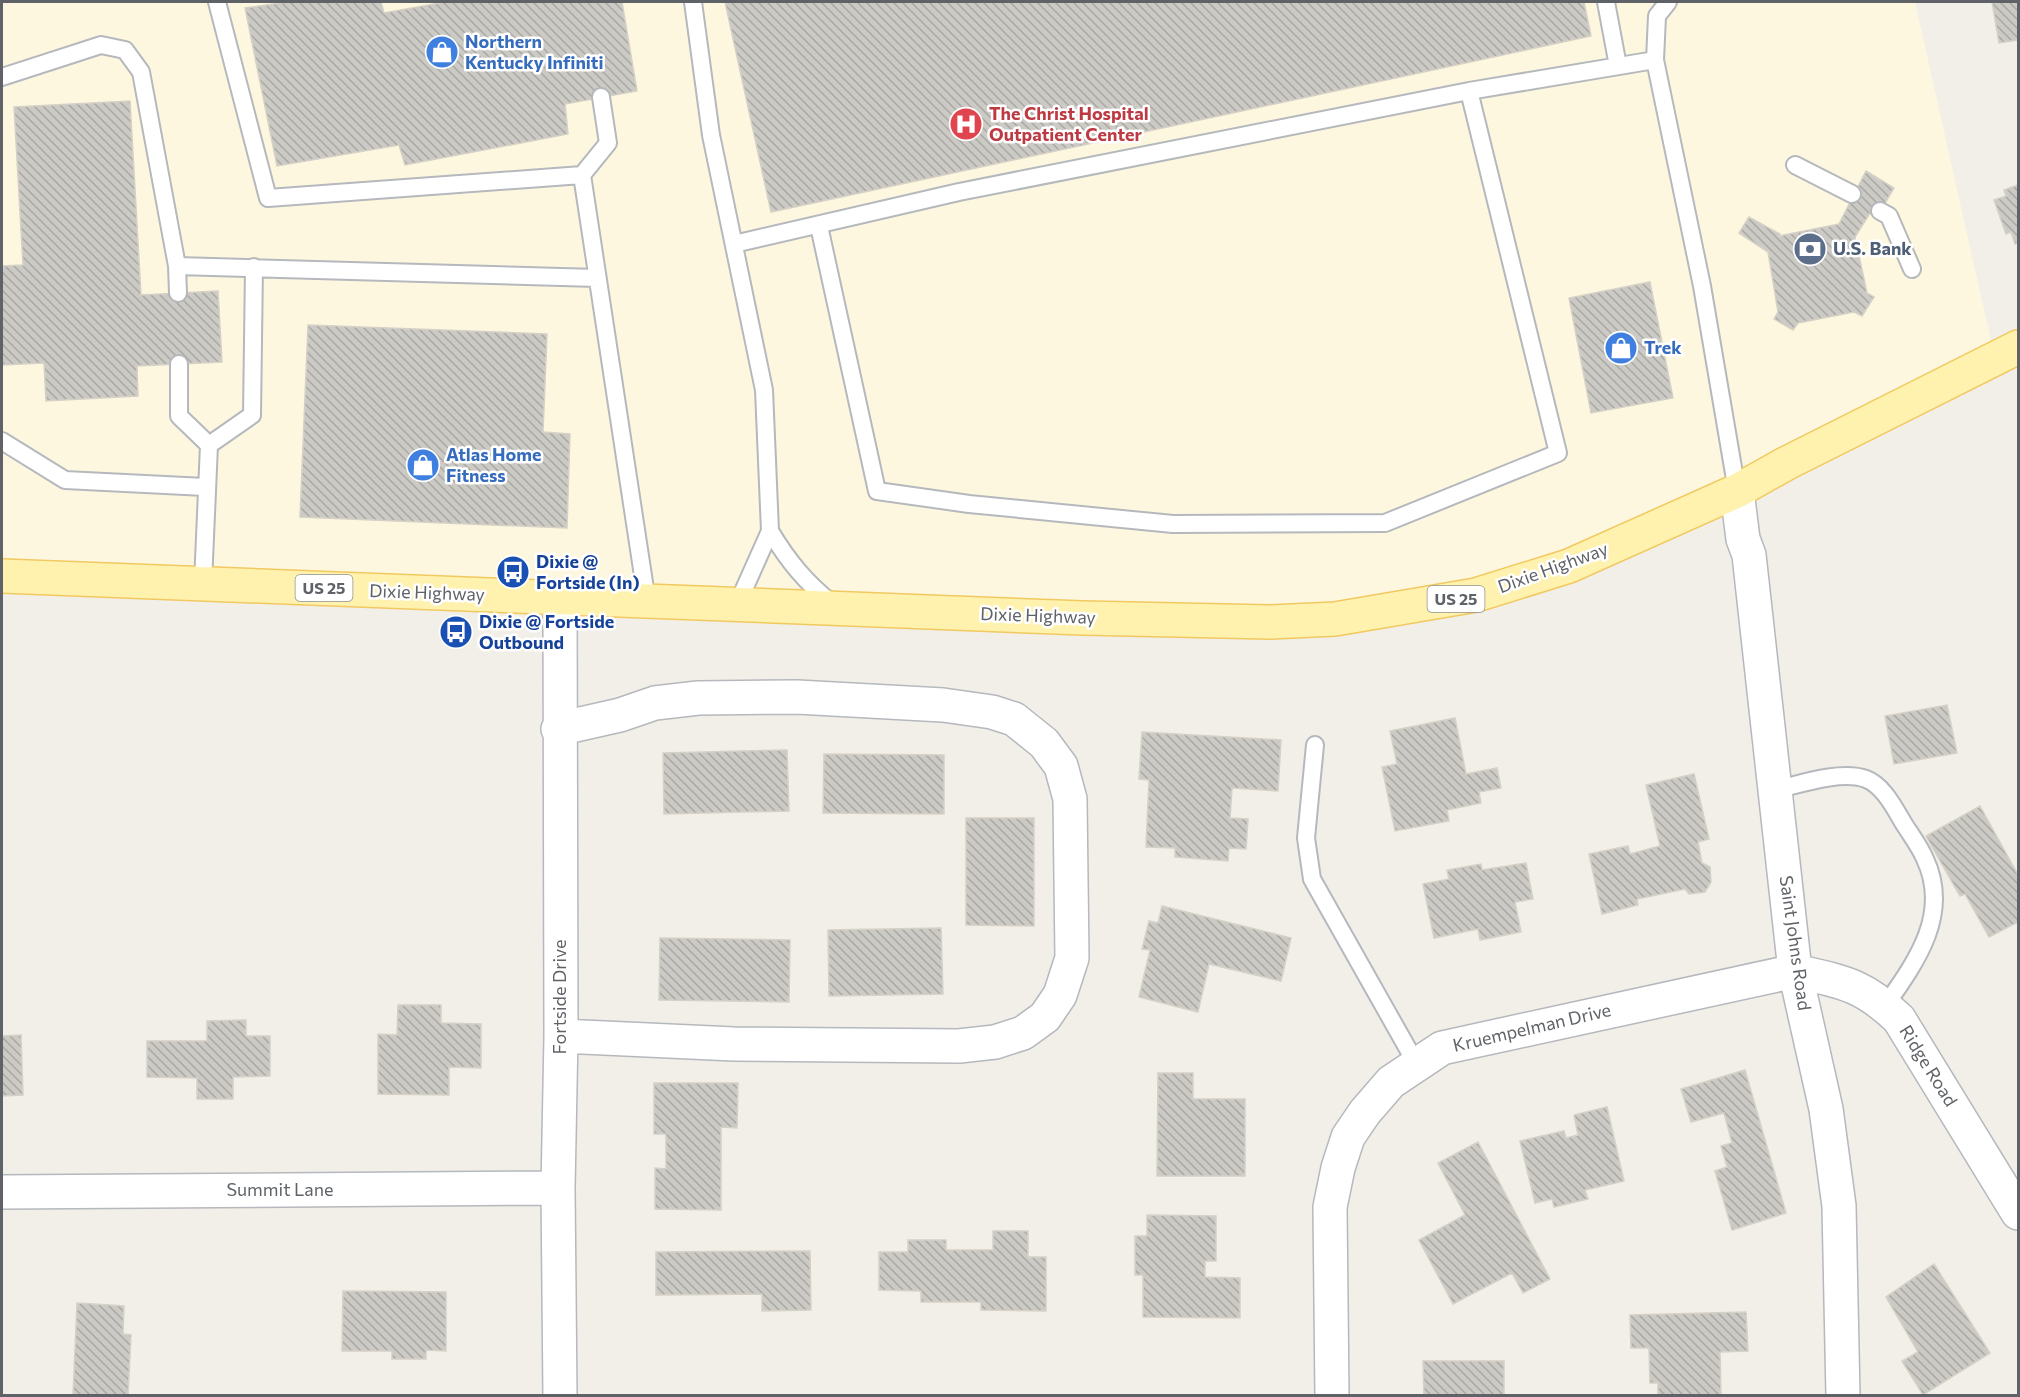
<svg xmlns="http://www.w3.org/2000/svg" width="2020" height="1397" viewBox="0 0 2020 1397" font-family="Commissioner,sans-serif">
	<defs>
		<pattern id="building-back-hatch" width="6" height="6" patternUnits="userSpaceOnUse" patternTransform="scale(1.5)"><rect width="6" height="6" fill="#cccac5"/><path d="M-1 5l2 2M0 0l6 6M5-1l2 2" fill="none" stroke="#a9a8a4"/></pattern>
	</defs>
	<rect width="100%" height="100%" fill="#f1efe8"/>
	<!-- commercial -->
	<path fill="#fef7e0" d="M 2,2 L 1915,2 L 1995,359 L 1671,521 L 1335,619 L 2,576 Z"/>
	<!-- building -->
	<path fill="url(#building-back-hatch)" stroke="#d6d1c6" stroke-width="1.5" d="M 287,2 L 381,2 L 384,13 L 445,2 L 622,2 L 637,91 L 565,104 L 568,134 L 405,165 L 399,145 L 277,166 L 245,8 Z
		M 725,2 L 1584,2 L 1591,36 L 771,212 Z
		M 1992,2 L 2018,2 L 2018,40 L 1999,43 Z
		M 130,101 L 141,295 L 218,291 L 222,362 L 137,366 L 138,396 L 46,401 L 44,363 L 2,365 L 2,266 L 23,265 L 14,107 Z
		M 1866,171 L 1894,188 L 1877,217 L 1870,213 L 1855,237 L 1867,293 L 1874,297 L 1862,316 L 1854,312 L 1798,323 L 1793,330 L 1774,319 L 1778,312 L 1768,252 L 1739,233 L 1749,217 L 1780,234 L 1779,236 L 1839,224 Z
		M 2018,185 L 2018,243 L 2015,244 L 2011,232 L 2006,234 L 1994,200 L 2006,196 L 2004,190 Z
		M 1650,282 L 1673,398 L 1591,413 L 1569,298 Z
		M 308,325 L 547,334 L 543,432 L 570,434 L 567,528 L 300,517 Z
		M 1947,705 L 1957,753 L 1894,764 L 1885,716 Z
		M 1455,718 L 1466,774 L 1497,768 L 1501,788 L 1479,792 L 1481,803 L 1447,810 L 1449,821 L 1395,831 L 1382,767 L 1397,764 L 1390,731 Z
		M 1142,732 L 1281,740 L 1278,791 L 1232,788 L 1230,818 L 1248,819 L 1246,849 L 1229,848 L 1228,861 L 1175,857 L 1175,848 L 1146,847 L 1149,780 L 1139,779 Z
		M 787,750 L 789,811 L 664,814 L 663,753 Z
		M 824,754 L 944,755 L 944,814 L 823,813 Z
		M 1694,774 L 1709,839 L 1698,842 L 1702,863 L 1710,867 L 1711,882 L 1705,892 L 1689,894 L 1685,889 L 1637,899 L 1638,905 L 1602,914 L 1589,854 L 1628,846 L 1630,854 L 1660,846 L 1646,785 Z
		M 1980,806 L 2018,875 L 2018,922 L 1989,937 L 1965,894 L 1960,896 L 1926,836 Z
		M 966,818 L 1034,818 L 1034,926 L 966,925 Z
		M 1526,863 L 1533,899 L 1515,902 L 1521,932 L 1480,940 L 1478,929 L 1434,938 L 1423,884 L 1449,879 L 1447,870 L 1481,864 L 1482,870 Z
		M 1162,906 L 1291,938 L 1281,981 L 1209,964 L 1198,1012 L 1139,997 L 1150,950 L 1142,949 L 1149,921 L 1158,923 Z
		M 941,928 L 943,994 L 829,996 L 828,930 Z
		M 660,938 L 790,940 L 789,1002 L 659,1000 Z
		M 398,1005 L 441,1005 L 441,1023 L 481,1024 L 481,1068 L 449,1067 L 449,1095 L 378,1094 L 378,1034 L 397,1035 Z
		M 246,1020 L 246,1036 L 270,1036 L 270,1076 L 233,1077 L 233,1099 L 197,1099 L 197,1078 L 147,1077 L 147,1041 L 207,1041 L 207,1021 Z
		M 21,1035 L 23,1095 L 2,1096 L 2,1036 Z
		M 1745,1070 L 1786,1213 L 1732,1230 L 1715,1171 L 1727,1167 L 1721,1146 L 1732,1143 L 1724,1113 L 1691,1122 L 1681,1089 Z
		M 1158,1073 L 1193,1073 L 1193,1099 L 1245,1099 L 1245,1176 L 1157,1176 Z
		M 654,1083 L 738,1083 L 737,1128 L 721,1127 L 721,1210 L 655,1209 L 655,1168 L 666,1169 L 666,1134 L 654,1134 Z
		M 1607,1107 L 1624,1181 L 1585,1190 L 1588,1199 L 1554,1207 L 1552,1199 L 1535,1203 L 1520,1141 L 1564,1131 L 1566,1138 L 1578,1135 L 1574,1115 Z
		M 1478,1142 L 1550,1279 L 1523,1293 L 1512,1273 L 1453,1304 L 1419,1240 L 1465,1215 L 1438,1163 Z
		M 1147,1215 L 1216,1216 L 1216,1261 L 1205,1261 L 1205,1277 L 1240,1278 L 1240,1318 L 1143,1317 L 1143,1275 L 1135,1275 L 1135,1236 L 1147,1236 Z
		M 993,1231 L 1028,1231 L 1028,1257 L 1046,1257 L 1046,1311 L 981,1310 L 981,1302 L 921,1302 L 921,1291 L 879,1290 L 879,1252 L 908,1252 L 908,1240 L 946,1240 L 946,1250 L 993,1250 Z
		M 810,1251 L 811,1310 L 762,1311 L 762,1294 L 656,1295 L 656,1252 Z
		M 1934,1264 L 1990,1353 L 1923,1395 L 1902,1361 L 1918,1352 L 1886,1297 Z
		M 343,1291 L 446,1292 L 446,1351 L 426,1350 L 426,1359 L 392,1359 L 392,1351 L 342,1351 Z
		M 77,1303 L 124,1306 L 123,1334 L 131,1335 L 128,1396 L 73,1396 Z
		M 1746,1312 L 1748,1351 L 1720,1352 L 1721,1396 L 1658,1396 L 1658,1383 L 1650,1383 L 1649,1348 L 1631,1348 L 1630,1315 Z
		M 1423,1361 L 1504,1361 L 1504,1396 L 1424,1396 Z"/>
	<g fill="none" stroke-linecap="round" stroke-linejoin="round">
		<!-- lane casing -->
		<g stroke="#b5b8bc" stroke-width="20">
			<path id="lane" d="M 217,2 L 268,198 L 582,175 L 647,602
				M 693,2 L 711,135 L 764,390 L 770,531 L 737,605
				M 1606,2 L 1618,66
				M 1668,2 L 1657,16 L 1655,60 L 1702,286 L 1737,491
				M 2,77 L 101,45 L 125,50 L 141,72 L 177,266 L 597,278
				M 1795,165 L 1852,194
				M 582,175 L 608,143 L 601,97
				M 1880,211 L 1889,216 L 1912,269
				M 819,226 L 877,491 L 969,504 L 1173,524 L 1385,523 L 1558,453 L 1469,91
				M 734,244 L 959,192 L 1469,91 L 1655,60
				M 177,266 L 178,293
				M 179,364 L 179,416 L 209,445
				M 2,441 L 65,480 L 205,487
				M 770,531 C 788,561 806,583 833,604
				M 203,583 L 209,445 L 252,415 L 254,267
				M 1315,745 L 1306,838 L 1312,879 L 1417,1065
				M 1775,790 C 1800,784 1841,770 1866,779 C 1883,785 1895,809 1904,824 C 1911,835 1920,847 1925,859 C 1951,914 1916,962 1885,1006"/>
		</g>
		<!-- street casing -->
		<g stroke="#b5b8bc" stroke-width="36">
			<path id="street" d="M 1737,491 L 1743,539 L 1749,555 L 1795,971 L 1826,1109 L 1839,1206 L 1843,1396
				M 560,598 L 561,1036 L 558,1188 L 560,1396
				M 558,729 L 620,715 L 655,703 L 698,698 L 797,697 L 943,705 L 992,712 L 1014,719 L 1044,743 L 1061,766 L 1070,799 L 1072,958 L 1060,995 L 1045,1017 L 1023,1033 L 995,1042 L 959,1046 L 734,1044 L 561,1036
				M 2,1192 L 558,1188
				M 1332,1396 L 1330,1207 L 1338,1168 L 1348,1137 L 1365,1112 L 1391,1082 L 1442,1048 L 1795,971 C 1843,982 1862,984 1899,1019 L 2018,1213"/>
		</g>
		<!-- primary casing -->
		<g stroke="#f2c960" stroke-width="36">
			<path id="primary" d="M 2,576 L 1083,618 L 1270,622 L 1335,619 L 1476,595 L 1569,566 L 1737,491 L 1787,463 L 2018,347"/>
		</g>
		<!-- lane -->
		<use href="#lane" stroke="#fff" stroke-width="16"/>
		<!-- street -->
		<use href="#street" stroke="#fff" stroke-width="33"/>
		<!-- primary -->
		<use href="#primary" stroke="#fff2af" stroke-width="33"/>
	</g>
	<!-- icons -->
	<defs>
		<g id="shop-disc" transform="scale(1.725)"><circle r="9.5" fill="#3f7fe0" stroke="#fff"/><path d="M-5-2.5h2.3a2.7 3.5 0 0 1 5.4 0H5L5.5 6h-11ZM-1.5-2.5h3a1.5 2.3 0 0 0-3 0Z" fill="#fff"/></g>
		<g id="hospital-disc" transform="scale(1.725)"><circle r="9.5" fill="#e0444e" stroke="#fff"/><path d="M-5-5h3v3.5h4V-5h3V5h-3V1.5h-4V5h-3Z" fill="#fff"/></g>
		<g id="bank-disc" transform="scale(1.725)"><circle r="9.5" fill="#5c6f8a" stroke="#fff"/><path d="M-6-4H6V4H-6ZM0-2.3a2.3 2.3 0 1 0 0 4.6a2.3 2.3 0 1 0 0-4.6Z" fill="#fff"/></g>
		<g id="bus-disc" transform="scale(1.725)"><circle r="9.5" fill="#1a4fb4" stroke="#fff"/><path d="M-5-6H5V4H4V6H2V4H-2V6H-4V4H-5ZM-3.5-4V0h7V-4ZM-3.5 1.2v1.5H-2V1.2ZM2 1.2v1.5H3.5V1.2Z" fill="#fff"/></g>
	</defs>
	<g fill-rule="evenodd">
		<use href="#shop-disc" x="442" y="52"/>
		<use href="#hospital-disc" x="966" y="124"/>
		<use href="#bank-disc" x="1810" y="249"/>
		<use href="#shop-disc" x="1621" y="348"/>
		<use href="#shop-disc" x="423" y="465"/>
		<use href="#bus-disc" x="513" y="572"/>
		<use href="#bus-disc" x="456" y="632"/>
	</g>
	<g text-anchor="middle" stroke-width="5" stroke-linejoin="round" paint-order="stroke">
		<!-- shield labels -->
		<g fill="#fff" stroke="#8f9295" stroke-width="1.5">
			<rect x="295.5" y="575" width="57" height="26" rx="4.5"/>
			<rect x="1427.5" y="586" width="57" height="26" rx="4.5"/>
		</g>
		<g font-size="16" font-weight="bold" fill="#5f6368">
			<text x="324" y="594">US 25</text>
			<text x="1456" y="605">US 25</text>
		</g>
		<!-- shop labels -->
		<g font-size="18" font-weight="bold" fill="#366cbe" stroke="#fff" text-anchor="start">
			<text x="465" y="48">Northern<tspan x="465" dy="21">Kentucky Infiniti</tspan></text>
			<text x="1644" y="354">Trek</text>
			<text x="446" y="461">Atlas Home<tspan x="446" dy="21">Fitness</tspan></text>
		</g>
		<!-- health labels -->
		<g font-size="18" font-weight="bold" fill="#be3a42" stroke="#fff" text-anchor="start">
			<text x="989" y="120">The Christ Hospital<tspan x="989" dy="21">Outpatient Center</tspan></text>
		</g>
		<!-- service labels -->
		<g font-size="18" font-weight="bold" fill="#4e5e75" stroke="#fff" text-anchor="start">
			<text x="1833" y="255">U.S. Bank</text>
		</g>
		<!-- transit labels -->
		<g font-size="18" font-weight="bold" fill="#164399" stroke="#fff" text-anchor="start">
			<text x="536" y="568">Dixie @<tspan x="536" dy="21">Fortside (In)</tspan></text>
			<text x="479" y="628">Dixie @ Fortside<tspan x="479" dy="21">Outbound</tspan></text>
		</g>
		<!-- street labels -->
		<g font-size="18" fill="#5f6368" stroke="#fff">
			<text transform="translate(1553 568) rotate(-20)" y="6">Dixie Highway</text>
			<text transform="translate(427 593) rotate(2)" y="6">Dixie Highway</text>
			<text transform="translate(1038 616) rotate(2)" y="6">Dixie Highway</text>
			<text transform="translate(1795 943) rotate(82)" y="6">Saint Johns Road</text>
			<text transform="translate(560 997) rotate(-90)" y="6">Fortside Drive</text>
			<text transform="translate(1532 1028) rotate(-13)" y="6">Kruempelman Drive</text>
			<text transform="translate(1928 1066) rotate(58)" y="6">Ridge Road</text>
			<text x="280" y="1196">Summit Lane</text>
		</g>
	</g>
	<!-- border -->
	<rect width="2020" height="1397" fill="none" stroke="#5f6368" stroke-width="6"/>
</svg>
